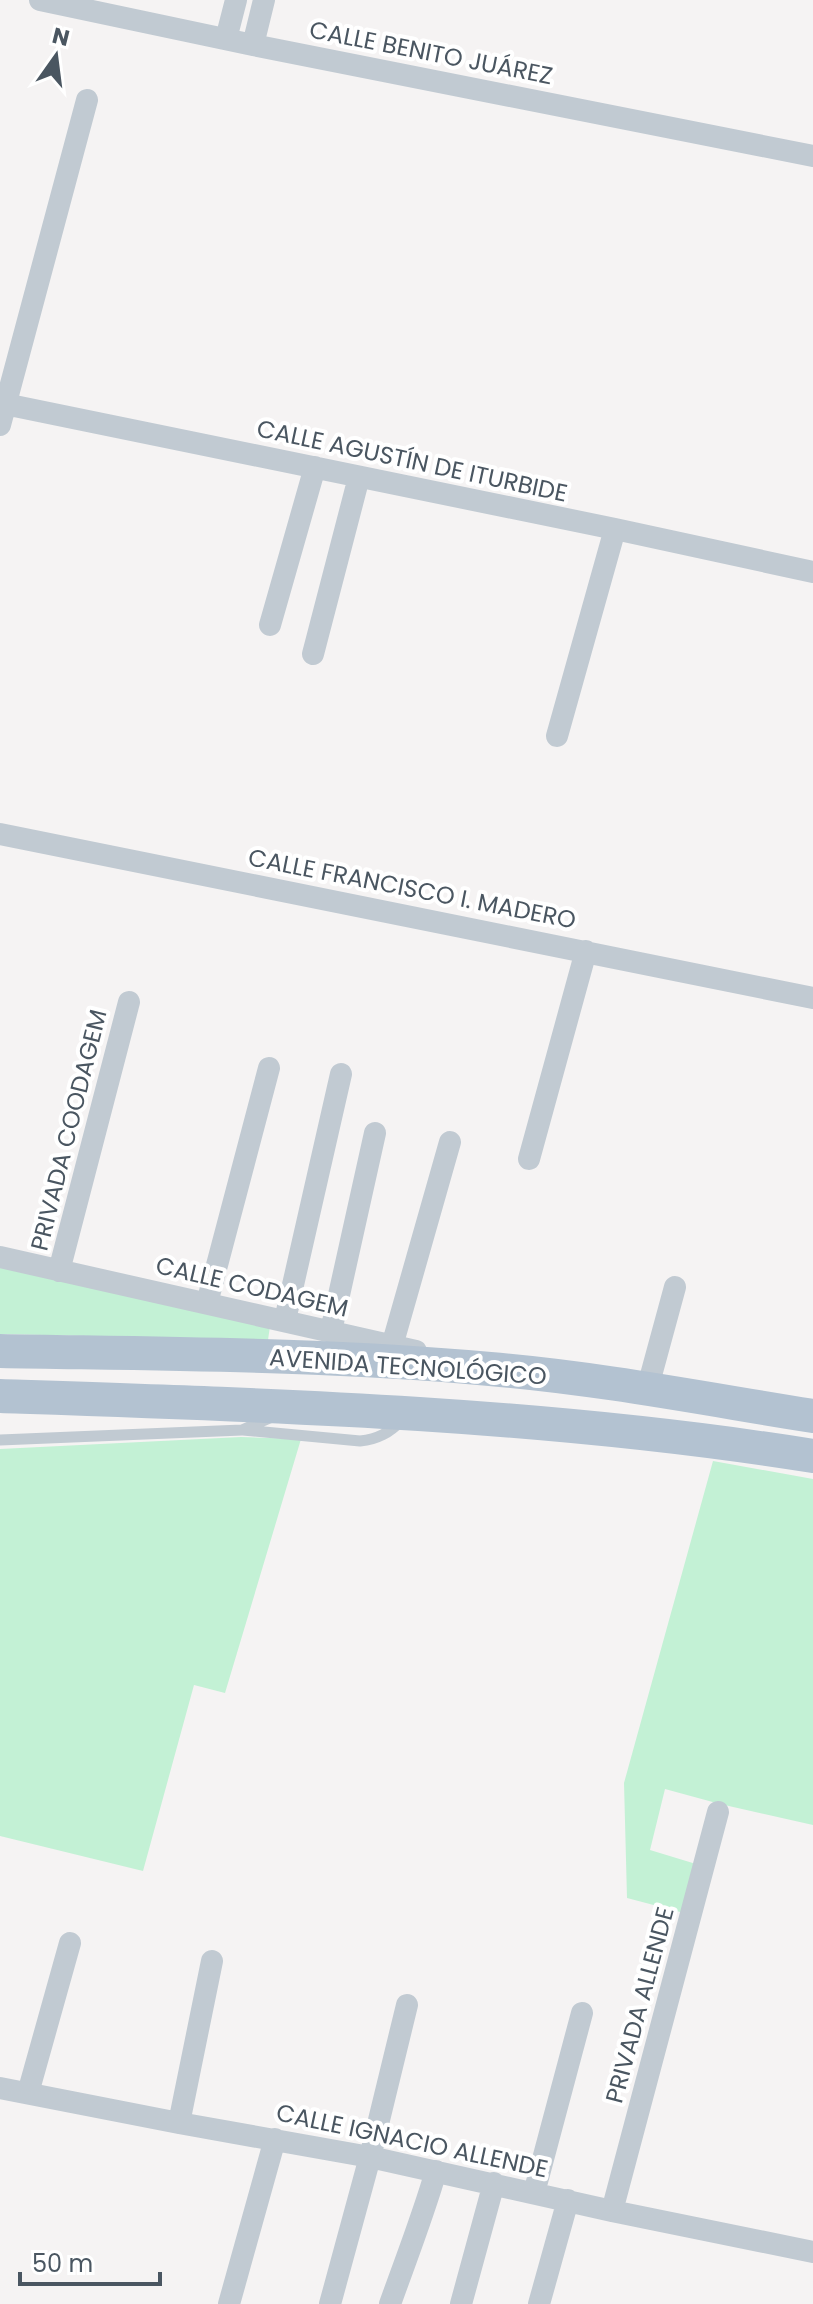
<svg xmlns="http://www.w3.org/2000/svg" width="813" height="2304" viewBox="0 0 813 2304" font-family="Poppins,sans-serif">
	<rect width="100%" height="100%" fill="#f5f3f3"/>
	<!-- green -->
	<path fill="#c3f1d5" d="M 0,1267 L 270,1326 L 268,1340 L 0,1334 Z
		M 241,1437 L 301,1439 L 225,1693 L 194,1685 L 143,1871 L 0,1836 L 0,1449 Z
		M 713,1461 L 813,1479 L 813,1825 L 720,1804 L 665,1789 L 650,1850 L 696,1864 L 684,1913 L 627,1898 L 624,1783 Z"/>
	<g fill="none" stroke-linecap="round" stroke-linejoin="round">
		<!-- service -->
		<path stroke="#c1cad2" stroke-width="11" d="M 243,1430 L 360,1441 C 378,1439 389,1433 402,1420
			M 0,1440 L 242,1430 L 272,1417"/>
		<!-- minor -->
		<path stroke="#c1cad2" stroke-width="22" d="M 40,0 L 253,45 L 813,156
			M 226,39 L 236,0
			M 253,45 L 264,0
			M 0,403 L 615,529 L 813,572
			M 0,425 L 87,100
			M 270,625 L 315,467
			M 313,654 L 359,477
			M 557,736 L 615,529
			M 0,834 L 813,998
			M 529,1159 L 586,951
			M 0,1257 L 416,1351
			M 59,1271 L 129,1002
			M 207,1303 L 269,1068
			M 285,1320 L 341,1074
			M 331,1331 L 375,1133
			M 392,1346 L 450,1142
			M 647,1390 L 675,1287
			M 0,2088 L 179,2123 L 370,2157 L 612,2211 L 813,2252
			M 28,2093 L 70,1943
			M 179,2123 L 212,1961
			M 534,2193 L 582,2013
			M 612,2211 L 718,1812
			M 229,2304 L 275,2139
			M 330,2304 L 370,2157 L 407,2005
			M 390,2304 C 406,2259 423,2216 436,2171
			M 461,2304 L 494,2183
			M 539,2304 L 568,2200"/>
		<!-- primary -->
		<path stroke="#b3c2d1" stroke-width="34" d="M 0,1351 C 163,1354 327,1354 490,1369 C 598,1378 706,1399 813,1416
			M 0,1396 C 272,1405 544,1413 813,1456"/>
	</g>
	<g text-anchor="middle" stroke-width="8" stroke-linejoin="round" paint-order="stroke">
		<!-- street labels -->
		<g font-size="24" fill="#4a5661" stroke="#fff">
			<text transform="translate(431 53) rotate(11)" y="8">CALLE BENITO JUÁREZ</text>
			<text transform="translate(412 461) rotate(12)" y="8">CALLE AGUSTÍN DE ITURBIDE</text>
			<text transform="translate(412 889) rotate(11)" y="8">CALLE FRANCISCO I. MADERO</text>
			<text transform="translate(69 1130) rotate(-76)" y="8">PRIVADA COODAGEM</text>
			<text transform="translate(252 1287) rotate(13)" y="8">CALLE CODAGEM</text>
			<text transform="translate(408 1367) rotate(4)" y="8">AVENIDA TECNOLÓGICO</text>
			<text transform="translate(640 2005) rotate(-75)" y="8">PRIVADA ALLENDE</text>
			<text transform="translate(412 2141) rotate(12)" y="8">CALLE IGNACIO ALLENDE</text>
		</g>
	</g>
	<!-- north arrow -->
	<g transform="translate(56 56) rotate(14)" stroke="#ffffff" stroke-width="6" paint-order="stroke">
	<path d="M0-6L14 30L0 20L-14 30Z" fill="#4a5661"/>
	<text y="-12" font-size="22" font-weight="bold" text-anchor="middle" fill="#4a5661">N</text>
	</g>
	<!-- scale -->
	<path d="M20 2272v12h140v-12" fill="none" stroke="#4a5661" stroke-width="4"/>
	<text x="32" y="2272" font-size="24" fill="#4a5661" stroke="#ffffff" stroke-width="6" paint-order="stroke">50 m</text>
</svg>
